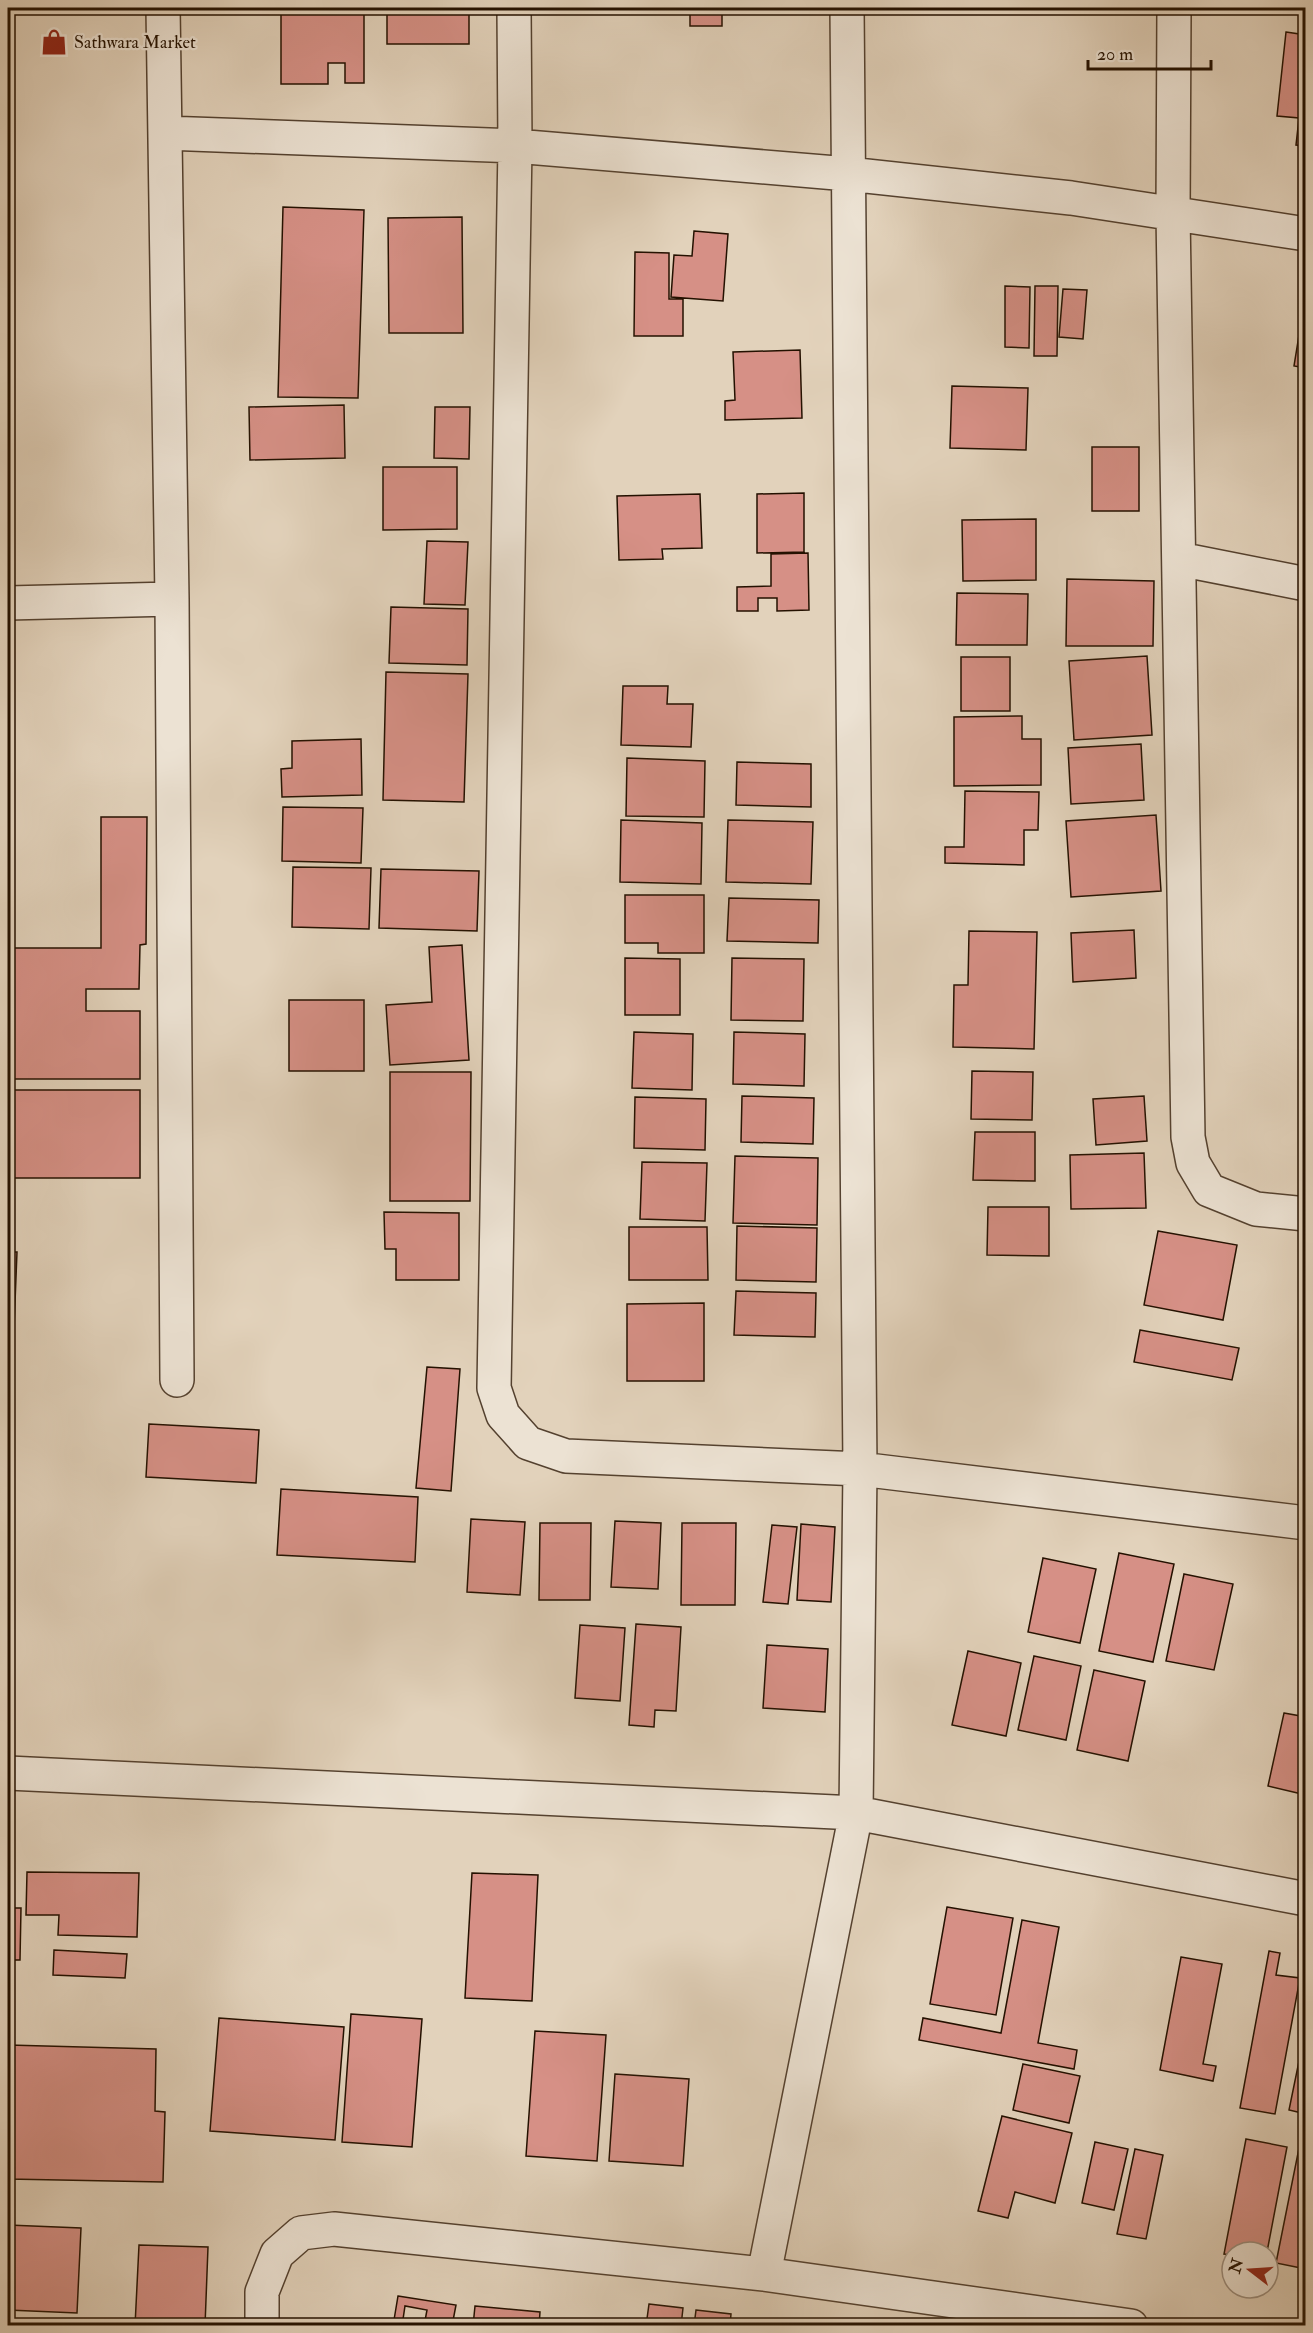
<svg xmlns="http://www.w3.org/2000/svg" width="1313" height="2333" viewBox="0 0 1313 2333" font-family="'IM FELL Double Pica',serif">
	<rect width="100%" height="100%" fill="#e2d2bb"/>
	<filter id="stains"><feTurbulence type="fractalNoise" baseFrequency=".00333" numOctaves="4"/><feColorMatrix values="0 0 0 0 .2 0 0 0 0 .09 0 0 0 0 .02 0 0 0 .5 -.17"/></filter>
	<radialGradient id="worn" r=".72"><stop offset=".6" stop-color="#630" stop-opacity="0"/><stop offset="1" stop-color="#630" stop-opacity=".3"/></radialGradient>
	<!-- building -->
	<path fill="#d69086" stroke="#241100" stroke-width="1.5" d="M 235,8 L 254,8 L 254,10 L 235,10 Z
		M 281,8 L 364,8 L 364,83 L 345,83 L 345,63 L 328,63 L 328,84 L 281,84 Z
		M 387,8 L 469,8 L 469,44 L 387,44 Z
		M 690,8 L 722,8 L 722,26 L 690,26 Z
		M 1286,32 L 1306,35 L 1306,146 L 1296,145 L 1299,118 L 1277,116 Z
		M 283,207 L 364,210 L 358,398 L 278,397 Z
		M 462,217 L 463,333 L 389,333 L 388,218 Z
		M 694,231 L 728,234 L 723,301 L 671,297 L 674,255 L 692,256 Z
		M 635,252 L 669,253 L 669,299 L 683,299 L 683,336 L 634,336 Z
		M 1005,286 L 1030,287 L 1029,348 L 1005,347 Z
		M 1035,286 L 1058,286 L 1057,356 L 1034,356 Z
		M 1063,289 L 1087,290 L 1083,339 L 1059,337 Z
		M 1301,323 L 1306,324 L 1306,368 L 1294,366 Z
		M 800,350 L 802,418 L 725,420 L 725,401 L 735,400 L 733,352 Z
		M 952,386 L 1028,388 L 1026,450 L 950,448 Z
		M 344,405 L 345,458 L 250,460 L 249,407 Z
		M 435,407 L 470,407 L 469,459 L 434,458 Z
		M 1092,447 L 1139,447 L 1139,511 L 1092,511 Z
		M 383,467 L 457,467 L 457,529 L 383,530 Z
		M 804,493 L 804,552 L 757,553 L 757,494 Z
		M 700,494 L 702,548 L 662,549 L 663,559 L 619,560 L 617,496 Z
		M 1036,519 L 1036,580 L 963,581 L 962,520 Z
		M 427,541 L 468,542 L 465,605 L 424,604 Z
		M 808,553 L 809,610 L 777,611 L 777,598 L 758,598 L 758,611 L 737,611 L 737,587 L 771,586 L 771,554 Z
		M 1067,579 L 1154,581 L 1153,646 L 1066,646 Z
		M 957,593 L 1028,594 L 1027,645 L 956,645 Z
		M 391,607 L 468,609 L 467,665 L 389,663 Z
		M 1147,656 L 1152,735 L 1074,740 L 1069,661 Z
		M 961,657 L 1010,657 L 1010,711 L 961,711 Z
		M 386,672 L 468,674 L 464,802 L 383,800 Z
		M 623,686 L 668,686 L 667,704 L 693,704 L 691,747 L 621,745 Z
		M 1022,716 L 1022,739 L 1041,739 L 1041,785 L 954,786 L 954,717 Z
		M 361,739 L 362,795 L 282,797 L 281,769 L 292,768 L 292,741 Z
		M 1141,744 L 1144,800 L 1071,804 L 1068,748 Z
		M 627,758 L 705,761 L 704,817 L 626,816 Z
		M 737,762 L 811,764 L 811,807 L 736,805 Z
		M 965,791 L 1039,792 L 1038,830 L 1024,830 L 1024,865 L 945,863 L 945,847 L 964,847 Z
		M 283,807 L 363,808 L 361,863 L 282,861 Z
		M 1156,815 L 1161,891 L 1071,897 L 1066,821 Z
		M 101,817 L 147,817 L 146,944 L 140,945 L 139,989 L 86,989 L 86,1011 L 140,1011 L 140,1079 L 8,1079 L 8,948 L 101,948 Z
		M 621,820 L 702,823 L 701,884 L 620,882 Z
		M 728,820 L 813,822 L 811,884 L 726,882 Z
		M 293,867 L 371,868 L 369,929 L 292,927 Z
		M 381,869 L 479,871 L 477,931 L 379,928 Z
		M 625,895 L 704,895 L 704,953 L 658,953 L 658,943 L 625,943 Z
		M 729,898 L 819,900 L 818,943 L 727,941 Z
		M 1134,930 L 1136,978 L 1073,982 L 1071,933 Z
		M 969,931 L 1037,932 L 1034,1049 L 953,1047 L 954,985 L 968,985 Z
		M 462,945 L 469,1060 L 390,1065 L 386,1005 L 432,1002 L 429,947 Z
		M 625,958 L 680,959 L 680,1015 L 625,1015 Z
		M 732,958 L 804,959 L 803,1021 L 731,1020 Z
		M 289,1000 L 364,1000 L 364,1071 L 289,1071 Z
		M 634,1032 L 693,1034 L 692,1090 L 632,1088 Z
		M 734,1032 L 805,1034 L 804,1086 L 733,1084 Z
		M 972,1071 L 1033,1072 L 1032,1120 L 971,1119 Z
		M 390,1072 L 471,1072 L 470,1201 L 390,1201 Z
		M 8,1090 L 140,1090 L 140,1178 L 8,1178 Z
		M 742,1096 L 814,1098 L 813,1144 L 741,1142 Z
		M 1144,1096 L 1147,1141 L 1096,1145 L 1093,1099 Z
		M 635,1097 L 706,1099 L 705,1150 L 634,1148 Z
		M 975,1132 L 1035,1132 L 1035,1181 L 973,1180 Z
		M 1144,1153 L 1146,1208 L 1071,1209 L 1070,1155 Z
		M 735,1156 L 818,1158 L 817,1225 L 733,1223 Z
		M 642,1162 L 707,1163 L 705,1221 L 640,1219 Z
		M 988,1207 L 1049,1207 L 1049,1256 L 987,1255 Z
		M 384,1212 L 459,1213 L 459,1280 L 396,1280 L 396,1249 L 385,1249 Z
		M 737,1226 L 817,1228 L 816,1282 L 736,1280 Z
		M 629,1227 L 707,1227 L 708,1280 L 629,1280 Z
		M 1158,1231 L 1237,1245 L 1223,1320 L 1144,1305 Z
		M 8,1252 L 17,1252 L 14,1328 L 8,1328 Z
		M 736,1291 L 816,1293 L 815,1337 L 734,1335 Z
		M 704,1303 L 704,1381 L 627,1381 L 627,1304 Z
		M 1140,1330 L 1239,1348 L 1232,1380 L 1134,1362 Z
		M 427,1367 L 460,1369 L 451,1491 L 416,1488 Z
		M 149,1424 L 259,1430 L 256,1483 L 146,1477 Z
		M 281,1489 L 418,1497 L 415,1562 L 277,1555 Z
		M 471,1519 L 525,1522 L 520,1595 L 467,1592 Z
		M 615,1521 L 661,1523 L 658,1589 L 611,1587 Z
		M 540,1523 L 591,1523 L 590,1600 L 539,1600 Z
		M 682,1523 L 736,1523 L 735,1605 L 681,1605 Z
		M 801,1524 L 835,1527 L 831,1602 L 797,1600 Z
		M 772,1525 L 797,1527 L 788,1604 L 763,1602 Z
		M 1119,1553 L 1174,1564 L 1153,1662 L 1099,1651 Z
		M 1043,1558 L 1096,1569 L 1080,1643 L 1028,1632 Z
		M 1184,1574 L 1233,1584 L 1214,1670 L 1166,1661 Z
		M 636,1624 L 681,1627 L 676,1711 L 655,1710 L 654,1727 L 629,1725 Z
		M 580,1625 L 625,1628 L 620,1701 L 575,1698 Z
		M 767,1645 L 828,1649 L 825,1712 L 763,1708 Z
		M 968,1651 L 1021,1663 L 1006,1736 L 952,1725 Z
		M 1034,1656 L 1081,1666 L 1066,1740 L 1018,1730 Z
		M 1094,1670 L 1145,1681 L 1128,1761 L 1077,1750 Z
		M 1284,1713 L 1306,1717 L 1306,1795 L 1268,1786 Z
		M 27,1872 L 139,1873 L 137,1937 L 58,1935 L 59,1915 L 26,1915 Z
		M 472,1873 L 538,1875 L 532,2001 L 465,1998 Z
		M 947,1907 L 1013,1918 L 996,2015 L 930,2004 Z
		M 8,1908 L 21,1908 L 20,1960 L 8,1960 Z
		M 1022,1920 L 1059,1927 L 1038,2043 L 1077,2050 L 1074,2069 L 919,2040 L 923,2018 L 1001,2033 Z
		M 54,1950 L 127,1954 L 125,1978 L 53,1975 Z
		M 1269,1951 L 1280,1953 L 1276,1975 L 1300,1978 L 1275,2114 L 1240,2108 Z
		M 1181,1957 L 1222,1964 L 1203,2064 L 1216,2066 L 1213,2081 L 1160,2070 Z
		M 351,2014 L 422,2019 L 412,2147 L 342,2142 Z
		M 219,2018 L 344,2027 L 335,2140 L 210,2131 Z
		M 1306,2027 L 1306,2114 L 1289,2110 Z
		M 535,2031 L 606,2035 L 597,2161 L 526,2156 Z
		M 8,2045 L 156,2049 L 155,2111 L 165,2112 L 163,2182 L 8,2179 Z
		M 1023,2064 L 1080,2076 L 1069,2123 L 1013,2110 Z
		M 615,2074 L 689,2079 L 683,2166 L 609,2161 Z
		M 1002,2116 L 1072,2133 L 1055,2203 L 1015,2192 L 1008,2218 L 978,2211 Z
		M 1246,2139 L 1287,2147 L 1267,2252 L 1232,2252 L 1232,2255 L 1224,2254 Z
		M 1095,2142 L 1128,2149 L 1114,2210 L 1082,2203 Z
		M 1299,2148 L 1306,2149 L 1306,2269 L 1276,2263 Z
		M 1135,2149 L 1163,2155 L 1146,2239 L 1117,2234 Z
		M 8,2225 L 81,2228 L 77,2313 L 8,2310 Z
		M 139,2245 L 208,2247 L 205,2326 L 135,2326 Z
		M 398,2296 L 456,2305 L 452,2326 L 424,2326 L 427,2310 L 405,2306 L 402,2326 L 393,2326 Z
		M 649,2304 L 683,2308 L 681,2326 L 646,2326 Z
		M 475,2306 L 540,2312 L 539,2326 L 473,2326 Z
		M 696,2310 L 731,2314 L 730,2326 L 694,2326 Z"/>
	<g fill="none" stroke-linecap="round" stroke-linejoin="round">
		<!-- street casing -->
		<g stroke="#54412f" stroke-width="36">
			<path id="street" d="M 163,8 L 172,599 L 177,1380
				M 514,8 L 515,146 L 494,1388 L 503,1415 L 528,1443 L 566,1456 L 860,1469 L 1306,1523
				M 1174,8 L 1173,214 L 1188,1137 L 1193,1163 L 1209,1190 L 1256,1209 L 1306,1214
				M 165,133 L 515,146 L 848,174 L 1071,198 L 1306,234
				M 1179,559 L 1306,584
				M 8,603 L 172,599
				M 8,1773 L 856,1813 L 1306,1899
				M 764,2274 L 856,1813 L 860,1469 L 847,8
				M 262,2326 L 262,2292 L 277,2254 L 301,2233 L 334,2229 L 764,2274 L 1131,2326"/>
		</g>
		<!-- street -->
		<use href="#street" stroke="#ece2d3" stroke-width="33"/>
	</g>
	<!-- icons -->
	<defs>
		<g id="shop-bare" transform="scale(2.07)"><path d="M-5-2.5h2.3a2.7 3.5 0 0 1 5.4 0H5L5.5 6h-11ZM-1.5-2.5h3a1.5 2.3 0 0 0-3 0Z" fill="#8f2418" stroke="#ece2d3" stroke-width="2.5" paint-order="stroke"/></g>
	</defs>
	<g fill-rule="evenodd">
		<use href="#shop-bare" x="54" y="42"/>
	</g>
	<g text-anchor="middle" stroke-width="4.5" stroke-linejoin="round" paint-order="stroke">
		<!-- poi labels -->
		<g font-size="18" fill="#241100" stroke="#ece2d3" text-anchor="start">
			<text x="74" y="48">Sathwara Market</text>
		</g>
	</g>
	<!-- margin -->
	<rect width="1313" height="2333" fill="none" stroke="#e2d2bb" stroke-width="30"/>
	<rect x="9" y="9" width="1295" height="2315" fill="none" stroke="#241100" stroke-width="3"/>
	<rect x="15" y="15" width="1283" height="2303" fill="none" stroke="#241100" stroke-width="1.5"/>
	<!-- north arrow -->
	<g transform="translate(1250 2270) rotate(287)"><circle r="28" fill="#ece2d3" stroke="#9c8e7f" stroke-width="1.5"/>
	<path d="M0-4.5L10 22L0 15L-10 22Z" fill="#8f2418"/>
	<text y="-9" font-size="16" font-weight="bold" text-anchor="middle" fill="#241100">N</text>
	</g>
	<!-- scale -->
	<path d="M1088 60v9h123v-9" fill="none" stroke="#241100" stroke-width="3"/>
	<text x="1097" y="60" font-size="18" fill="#241100" stroke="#ece2d3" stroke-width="4.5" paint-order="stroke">20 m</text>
	<rect width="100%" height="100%" filter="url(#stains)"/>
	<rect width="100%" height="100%" fill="url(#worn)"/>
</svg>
